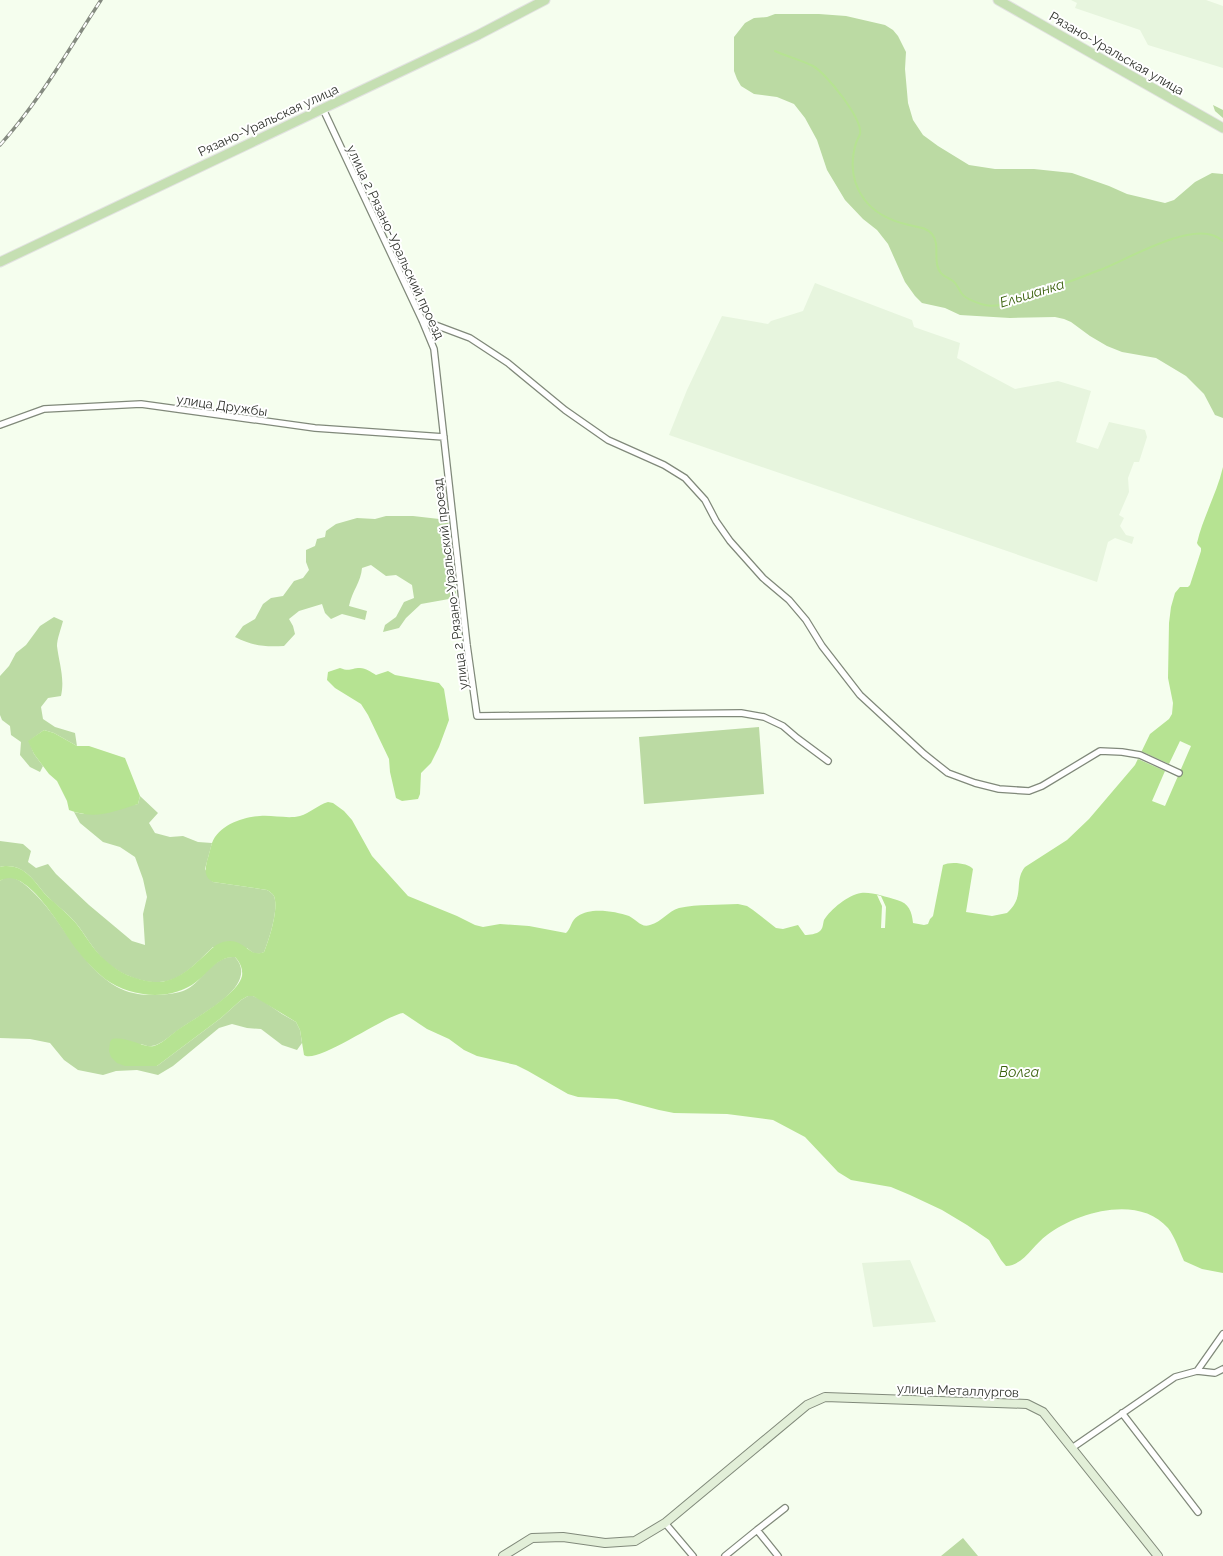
<svg xmlns="http://www.w3.org/2000/svg" width="1223" height="1556" viewBox="0 0 1223 1556" font-family="Raleway,sans-serif">
	<rect width="100%" height="100%" fill="#f5feee"/>
	<!-- built -->
	<path fill="#e7f5de" d="M 1071,0 L 1206,0 L 1223,6 L 1223,68 L 1148,45 L 1140,30 L 1075,8 L 1077,3 Z
		M 815,283 L 912,320 L 914,327 L 960,343 L 957,358 L 1015,389 L 1058,381 L 1091,391 L 1076,442 L 1098,449 L 1109,422 L 1145,430 L 1147,437 L 1139,462 L 1134,462 L 1128,478 L 1129,492 L 1119,515 L 1124,518 L 1120,526 L 1126,535 L 1134,537 L 1132,544 L 1115,538 L 1108,542 L 1097,582 L 669,435 L 687,390 L 722,316 L 768,324 L 771,321 L 803,311 Z
		M 910,1260 L 936,1322 L 873,1327 L 862,1263 Z"/>
	<!-- green -->
	<path fill="#bbdaa3" d="M 775,14 L 819,14 L 846,16 L 885,25 L 893,30 L 898,36 L 906,52 L 905,69 L 908,103 L 913,120 L 923,135 L 938,146 L 969,165 L 995,169 L 1034,169 L 1072,173 L 1109,186 L 1127,194 L 1165,203 L 1174,200 L 1195,182 L 1212,173 L 1223,174 L 1223,418 L 1215,415 L 1204,394 L 1186,376 L 1156,358 L 1122,352 L 1107,346 L 1090,336 L 1071,322 L 1064,319 L 1055,317 L 1010,318 L 960,315 L 945,308 L 922,303 L 915,296 L 905,282 L 888,244 L 877,230 L 863,219 L 845,200 L 827,170 L 817,140 L 805,118 L 794,104 L 777,97 L 754,94 L 741,86 L 737,79 L 734,71 L 734,37 L 745,23 L 754,18 L 767,17 Z
		M 1213,105 L 1223,110 L 1223,118 L 1215,111 Z
		M 386,516 L 413,516 L 448,520 L 456,593 L 449,599 L 421,604 L 406,618 L 399,628 L 383,632 L 385,625 L 396,617 L 404,602 L 414,598 L 412,585 L 396,575 L 386,576 L 371,565 L 362,568 C 361,582 352,591 349,606 L 367,611 L 365,620 L 342,614 L 331,619 L 325,613 L 322,604 L 299,611 L 289,619 L 293,626 L 295,634 L 284,646 C 264,647 253,646 235,637 L 243,626 L 255,619 L 263,604 L 271,598 L 283,596 L 294,581 L 303,578 L 309,570 L 306,562 L 306,550 L 315,546 L 317,539 L 325,537 L 326,531 L 336,524 L 357,518 L 375,519 Z
		M 54,617 L 63,621 C 61,629 57,639 57,646 C 59,663 65,678 61,696 L 48,698 L 41,707 L 43,719 L 55,727 L 75,733 L 77,746 L 54,733 L 44,730 L 29,741 L 34,754 L 43,766 L 40,772 L 30,767 L 20,755 L 21,742 L 11,735 L 10,726 L 2,720 L 0,715 L 0,676 L 9,666 L 16,653 L 26,645 L 40,626 Z
		M 759,727 L 764,794 L 644,804 L 639,737 Z
		M 140,796 L 158,813 L 149,823 L 155,833 L 170,837 L 183,836 L 198,842 L 212,843 L 205,869 L 213,882 L 267,890 C 270,892 272,893 274,896 C 279,909 269,940 264,952 C 256,956 253,953 247,948 L 213,947 C 200,959 185,977 167,981 C 146,986 118,974 103,959 C 92,948 85,934 75,922 C 67,912 55,905 46,895 C 38,886 30,873 18,868 C 13,866 5,865 0,867 L 0,841 L 23,844 L 31,851 L 28,862 L 36,868 L 48,864 L 56,874 L 89,905 L 132,941 L 145,945 L 143,914 L 147,897 L 143,879 L 135,857 L 120,847 L 103,842 L 80,823 L 74,812 L 83,814 L 138,804 Z
		M 4,878 C 8,878 13,877 16,879 C 23,882 30,889 35,894 C 67,925 89,986 138,994 C 150,996 171,995 183,991 C 202,984 212,955 235,957 C 260,985 203,1013 184,1026 C 174,1032 166,1041 156,1045 C 150,1047 146,1046 141,1044 L 125,1066 L 157,1066 L 221,1018 L 241,1000 L 248,996 L 253,996 L 260,999 L 282,1014 L 296,1022 L 300,1030 L 302,1043 L 297,1050 L 282,1045 L 261,1029 L 247,1028 L 232,1024 L 219,1028 L 173,1066 L 158,1075 L 137,1070 L 116,1071 L 103,1075 L 78,1070 L 64,1060 L 50,1043 L 30,1039 L 0,1038 L 0,881 Z
		M 963,1538 L 978,1556 L 941,1556 Z"/>
	<!-- water -->
	<path fill="#b6e392" d="M 1223,467 L 1223,1273 L 1202,1269 L 1184,1261 C 1179,1250 1175,1237 1168,1228 C 1139,1194 1077,1212 1047,1235 C 1033,1245 1024,1265 1006,1266 L 1001,1260 L 989,1240 L 967,1225 L 942,1210 L 910,1195 L 891,1187 L 851,1180 L 838,1172 L 805,1137 L 773,1120 L 727,1114 L 674,1113 L 659,1110 L 617,1099 L 578,1097 L 568,1094 L 528,1071 L 516,1065 L 477,1056 L 464,1050 L 449,1039 L 427,1029 L 403,1013 C 384,1016 316,1065 304,1055 L 300,1030 L 296,1022 L 253,996 L 248,996 L 241,1000 L 221,1018 L 157,1066 L 125,1066 L 117,1063 L 111,1057 L 109,1051 L 110,1042 L 112,1039 C 128,1036 142,1048 154,1046 C 164,1043 173,1032 182,1027 C 197,1017 238,994 242,976 C 243,969 240,962 235,957 C 218,956 208,973 196,982 C 170,1002 130,997 105,979 C 95,971 85,960 77,950 C 64,934 26,863 0,881 L 0,867 C 5,865 13,866 18,868 C 31,873 39,888 48,897 C 57,905 67,913 75,922 C 85,934 93,950 105,960 C 119,973 135,980 154,982 C 176,983 191,968 206,954 C 211,949 216,944 223,942 C 245,936 248,959 264,952 C 269,940 279,909 274,896 C 272,893 270,892 267,890 L 213,882 C 204,877 205,870 207,861 C 209,855 210,849 212,843 C 219,825 243,817 260,816 C 273,815 288,819 300,816 C 310,813 318,805 328,802 L 333,803 L 344,811 L 352,820 L 372,856 L 408,896 L 457,916 L 475,925 L 483,927 L 500,924 L 529,926 L 566,933 C 571,929 571,920 578,916 C 590,907 615,911 629,916 C 637,920 641,928 650,925 C 662,922 668,911 679,908 C 698,904 719,905 738,904 L 747,906 L 753,910 L 776,928 L 783,929 L 798,925 L 805,935 C 809,935 817,934 820,931 C 823,929 823,923 824,920 C 831,909 848,895 861,893 C 873,892 885,897 897,900 C 909,903 912,912 913,923 L 924,925 L 928,924 L 930,919 L 933,916 L 943,865 C 950,861 969,863 973,869 L 966,912 L 992,916 L 1007,913 C 1026,896 1013,882 1025,867 L 1067,840 L 1089,819 L 1135,765 L 1150,734 L 1169,719 L 1172,714 L 1173,703 L 1168,678 L 1169,623 L 1171,607 L 1175,593 L 1180,587 L 1188,587 L 1190,585 L 1201,551 L 1201,548 L 1198,545 L 1197,543 C 1203,517 1217,493 1223,467 Z
		M 340,668 C 350,672 351,668 360,668 C 366,668 371,672 376,675 L 388,671 L 395,675 L 439,683 L 444,689 L 449,720 L 439,747 L 431,763 L 421,773 L 420,794 L 418,799 L 402,801 L 396,798 L 390,772 L 389,759 L 368,715 L 361,704 L 335,688 L 327,680 L 328,672 Z
		M 44,730 L 54,733 L 77,746 L 89,746 L 125,758 L 140,796 L 138,804 C 112,812 96,820 69,810 L 67,801 L 57,781 L 49,774 L 34,754 L 28,741 Z"/>
	<!-- pier -->
	<path fill="#f5feee" d="M 1180,741 L 1191,746 L 1165,806 L 1152,801 L 1165,771 L 1138,759 L 1141,751 L 1169,764 Z
		M 877,895 L 881,896 L 886,907 L 885,928 L 881,928 L 882,906 Z"/>
	<g fill="none" stroke-linecap="round" stroke-linejoin="round">
		<!-- stream -->
		<path stroke="#b6e392" stroke-width="2" d="M 775,51 C 788,57 801,60 813,66 C 826,73 863,119 860,134 C 859,137 857,140 856,143 C 850,163 851,181 864,199 C 875,214 891,221 909,225 C 917,227 926,227 932,234 C 939,243 935,254 937,264 C 939,275 945,276 953,281 C 957,284 959,290 962,294 C 965,298 975,302 981,304 C 998,310 1016,299 1032,293 C 1041,290 1050,288 1059,285 C 1073,281 1086,275 1100,270 C 1128,259 1183,226 1212,235 C 1216,236 1220,239 1223,241"/>
		<!-- street casing -->
		<g stroke="#80897a" stroke-width="8">
			<path id="street" d="M 323,109 L 422,320 L 434,349 L 467,645 L 477,716 L 741,713 L 764,717 L 783,726 L 797,738 L 828,761
				M 422,320 L 470,338 L 508,363 L 565,410 L 608,440 L 664,465 L 685,478 L 705,500 L 716,521 L 730,541 L 763,578 L 789,600 L 806,620 L 822,646 L 860,695 L 924,754 L 948,773 L 975,783 L 999,789 L 1029,791 L 1042,786 L 1100,751 L 1122,752 L 1140,755 L 1179,773
				M 0,425 L 44,409 L 141,404 L 315,428 L 444,437
				M 1197,1371 L 1215,1373 L 1223,1369
				M 1122,1413 L 1198,1512
				M 1072,1448 L 1175,1377 L 1197,1371 L 1223,1334
				M 665,1523 L 693,1556
				M 725,1556 L 757,1530
				M 778,1556 L 757,1530 L 785,1508"/>
		</g>
		<!-- secondary casing -->
		<g stroke="#80897a" stroke-width="10">
			<path id="secondary" d="M 503,1556 L 532,1538 L 563,1537 L 605,1543 L 635,1541 L 665,1523 L 807,1405 L 825,1397 L 1027,1404 L 1043,1412 L 1158,1556"/>
		</g>
		<!-- primary casing -->
		<g stroke="#e2e2e1" stroke-width="11">
			<path id="primary" d="M 998,0 L 1223,128
				M 0,262 L 478,35 L 545,0"/>
		</g>
		<!-- street -->
		<use href="#street" stroke="#fff" stroke-width="5.5"/>
		<!-- secondary -->
		<use href="#secondary" stroke="#e2efd8" stroke-width="8"/>
		<!-- primary -->
		<use href="#primary" stroke="#c5dfb2" stroke-width="9"/>
		<!-- rail casing -->
		<g stroke="#858b80" stroke-width="3.5">
			<path id="rail" d="M 0,145 C 39,102 69,49 101,0"/>
		</g>
		<!-- rail -->
		<use href="#rail" stroke="#fff" stroke-width="2" stroke-dasharray="6" stroke-linecap="butt"/>
	</g>
	<g text-anchor="middle" stroke-width="4" stroke-linejoin="round" paint-order="stroke">
		<!-- street labels -->
		<g font-size="13" fill="#2f322c" stroke="#fff">
			<text transform="translate(1117 53) rotate(30)" y="5">Рязано-Уральская улица</text>
			<text transform="translate(268 120) rotate(-25)" y="5">Рязано-Уральская улица</text>
			<text transform="translate(396 242) rotate(65)" y="5">улица 2 Рязано-Уральский проезд</text>
			<text transform="translate(222 405) rotate(8)" y="5">улица Дружбы</text>
			<text transform="translate(450 584) rotate(-97)" y="5">улица 2 Рязано-Уральский проезд</text>
			<text transform="translate(958 1390) rotate(2)" y="5">улица Металлургов</text>
		</g>
		<!-- water labels -->
		<g font-size="14" font-style="italic" fill="#3a610c" stroke="#fff">
			<text transform="translate(1032 293) rotate(-17)" y="5">Ельшанка</text>
			<text x="1019" y="1077">Волга</text>
		</g>
	</g>
</svg>
